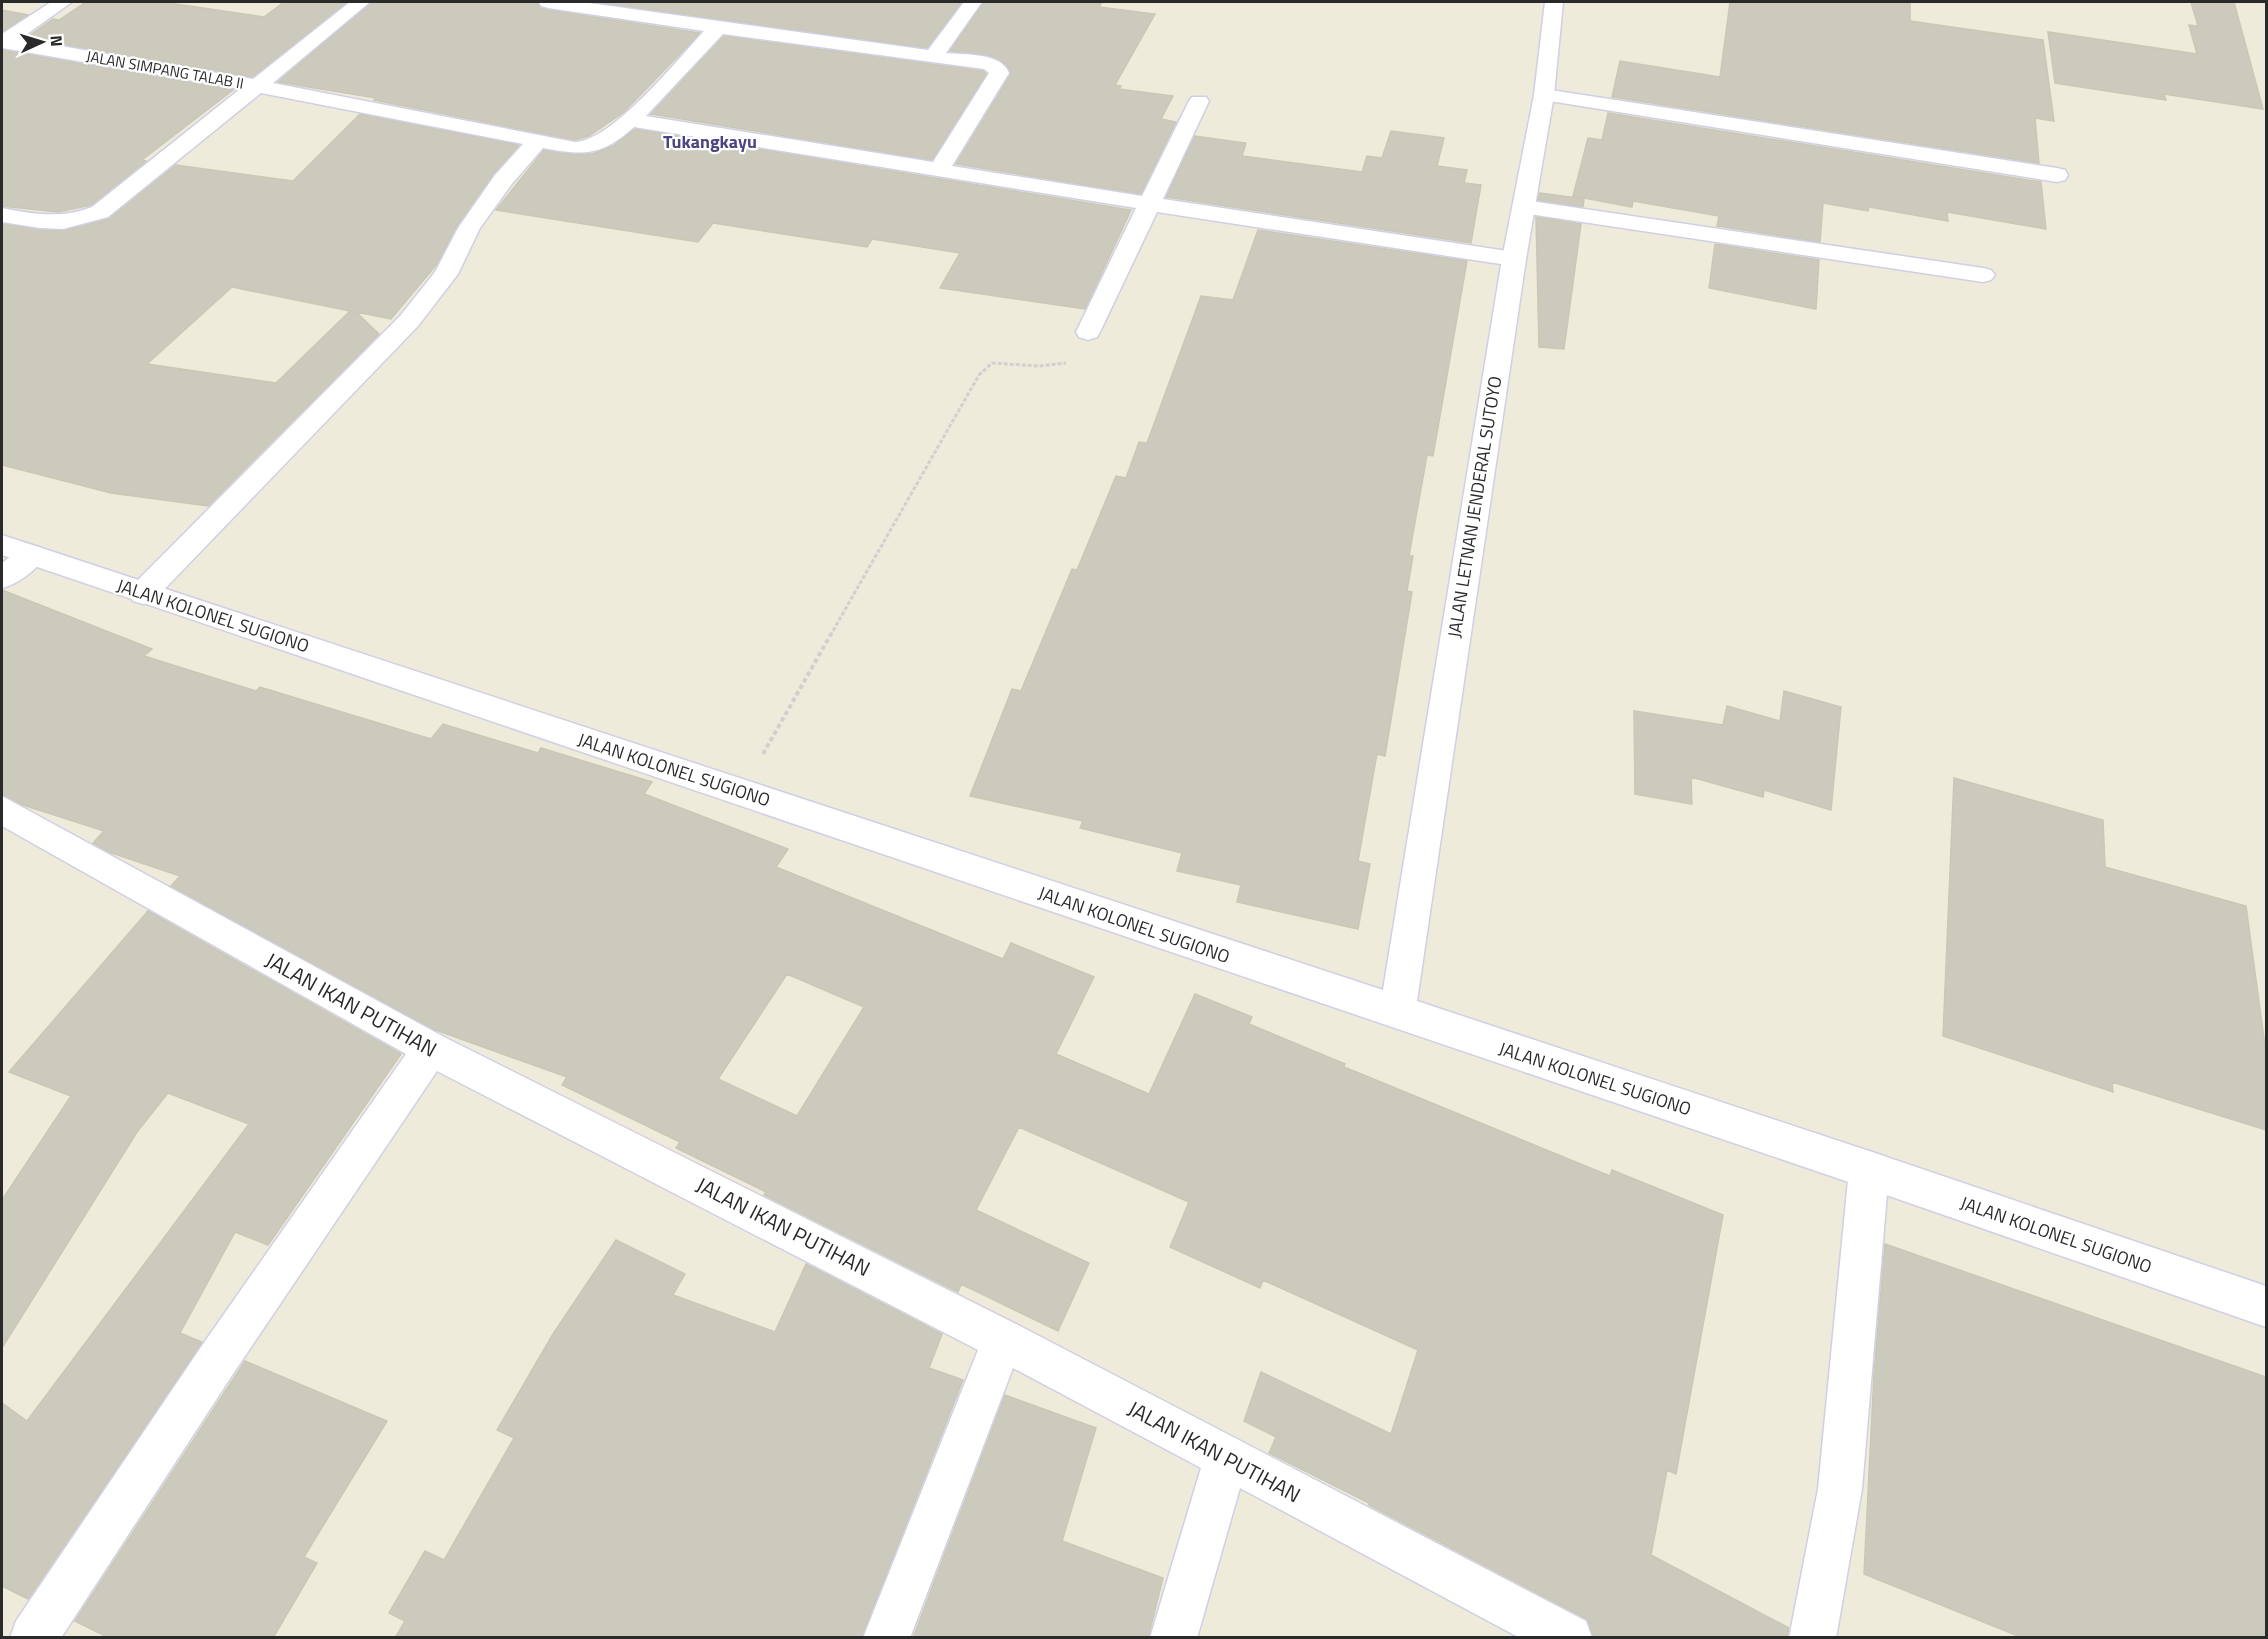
<svg xmlns="http://www.w3.org/2000/svg" width="2268" height="1639" viewBox="0 0 2268 1639" font-family="'Titillium Web',sans-serif">
	<rect width="100%" height="100%" fill="#eeebda"/>
	<!-- building -->
	<path fill="#cccabd" stroke="#c9c8b4" stroke-width="1.5" fill-rule="evenodd" d="M 86,2 L 162,2 L 264,17 L 284,2 L 347,2 L 252,77 L 26,38 L 53,19 L 59,20 Z
		M 372,2 L 537,2 L 540,8 L 548,10 L 700,33 L 624,112 L 589,136 L 575,140 L 374,100 L 376,98 L 278,82 Z
		M 595,2 L 962,2 L 927,48 Z
		M 984,2 L 1102,2 L 1099,7 L 1155,14 L 1115,85 L 1121,86 L 1119,89 L 1173,96 L 1161,119 L 1176,122 L 1141,194 L 956,164 L 1011,74 L 1006,64 L 991,56 L 950,51 Z
		M 1730,2 L 1910,2 L 1910,21 L 2043,40 L 2054,121 L 2035,118 L 2039,163 L 1612,97 L 1620,61 L 1720,77 Z
		M 2191,2 L 2234,2 L 2263,109 L 2164,94 L 2166,100 L 2055,83 L 2048,32 L 2197,54 L 2189,25 L 2198,26 Z
		M 2,10 L 28,15 L 2,32 Z
		M 724,36 L 983,71 L 986,74 L 932,160 L 651,114 Z
		M 2,50 L 233,90 L 142,160 L 146,161 L 91,205 L 58,212 L 2,206 Z
		M 1608,113 L 2041,182 L 2046,229 L 1947,212 L 1948,221 L 1869,207 L 1868,211 L 1823,203 L 1820,242 L 1717,226 L 1719,216 L 1633,201 L 1632,207 L 1573,196 L 1588,138 L 1602,140 Z
		M 360,114 L 519,145 L 493,174 L 456,227 L 437,264 L 391,319 L 356,312 L 379,334 L 208,506 L 111,493 L 2,465 L 2,224 L 63,231 L 109,219 L 176,165 L 293,181 ZM 232,287 L 350,311 L 276,383 L 147,364 Z
		M 635,129 L 1131,210 L 1085,309 L 940,288 L 960,253 L 872,239 L 867,247 L 713,223 L 698,242 L 496,210 L 544,150 L 570,154 L 592,154 L 613,146 Z
		M 1391,131 L 1444,138 L 1437,166 L 1467,170 L 1464,183 L 1481,185 L 1471,243 L 1166,197 L 1195,136 L 1246,143 L 1242,156 L 1362,172 L 1367,156 L 1382,158 Z
		M 1540,193 L 1584,199 L 1583,207 L 1538,200 Z
		M 1536,217 L 1581,224 L 1564,349 L 1539,347 Z
		M 1258,230 L 1467,261 L 1433,456 L 1427,455 L 1409,556 L 1413,556 L 1407,591 L 1412,592 L 1385,756 L 1377,754 L 1358,861 L 1370,864 L 1358,929 L 1237,902 L 1241,885 L 1177,871 L 1182,853 L 1080,828 L 1083,821 L 970,796 L 1012,689 L 1021,691 L 1072,569 L 1077,570 L 1116,476 L 1126,478 L 1139,442 L 1147,443 L 1201,296 L 1233,300 Z
		M 1715,244 L 1819,260 L 1816,309 L 1709,288 Z
		M 2,590 L 152,649 L 144,656 L 256,691 L 260,687 L 431,739 L 443,724 L 538,753 L 541,748 L 652,782 L 644,794 L 788,849 L 776,867 L 1003,959 L 1011,943 L 1094,977 L 1056,1054 L 1149,1094 L 1195,994 L 1252,1017 L 1249,1024 L 1345,1064 L 1344,1067 L 1610,1176 L 1612,1170 L 1723,1215 L 1676,1474 L 1667,1470 L 1651,1555 L 1789,1628 L 1787,1638 L 1594,1638 L 1587,1619 L 1369,1505 L 1369,1503 L 1269,1453 L 1276,1437 L 1244,1421 L 1261,1372 L 1391,1434 L 1418,1350 L 1263,1280 L 1260,1288 L 1170,1247 L 1189,1202 L 1019,1127 L 976,1210 L 1089,1263 L 1058,1331 L 961,1284 L 958,1292 L 764,1195 L 766,1192 L 676,1148 L 680,1142 L 562,1085 L 567,1077 L 433,1029 L 171,886 L 180,876 L 109,852 L 93,843 L 104,831 L 20,804 L 2,794 ZM 787,974 L 864,1007 L 797,1116 L 718,1079 Z
		M 1784,691 L 1841,707 L 1831,810 L 1764,790 L 1763,797 L 1691,777 L 1692,804 L 1635,794 L 1634,711 L 1723,725 L 1727,706 L 1780,721 Z
		M 1954,778 L 2103,820 L 2105,867 L 2246,906 L 2266,1053 L 2266,1130 L 2112,1082 L 2113,1092 L 1943,1036 Z
		M 148,911 L 401,1054 L 268,1245 L 235,1232 L 180,1333 L 202,1342 L 28,1599 L 2,1586 L 2,1403 L 27,1421 L 249,1124 L 168,1093 L 137,1132 L 2,1348 L 2,1200 L 71,1096 L 9,1072 Z
		M 616,1240 L 685,1274 L 673,1295 L 775,1332 L 806,1264 L 942,1334 L 929,1368 L 963,1380 L 861,1638 L 395,1638 L 405,1621 L 389,1613 L 425,1551 L 444,1560 L 514,1438 L 497,1430 L 553,1334 Z
		M 1885,1244 L 2266,1377 L 2266,1638 L 2023,1638 L 1864,1574 L 1874,1374 Z
		M 245,1361 L 387,1421 L 304,1557 L 317,1563 L 273,1638 L 109,1638 L 75,1621 Z
		M 1005,1395 L 1096,1428 L 1062,1541 L 1163,1578 L 1148,1638 L 913,1638 Z"/>
	<g fill="none" stroke-linecap="round" stroke-linejoin="round">
		<!-- minor casing -->
		<g stroke="#d1cfe5" stroke-width="3">
			<path id="minor" d="M 51,2 L 72,2 L 20,39 L 253,79 L 350,2 L 370,2 L 273,83 L 575,142 C 612,141 678,59 704,31 L 548,8 L 541,6 L 539,2 L 582,2 L 928,50 L 964,2 L 982,2 L 946,53 C 965,55 1001,52 1009,73 L 952,166 L 1142,196 L 1189,101 L 1192,97 L 1206,97 L 1209,101 L 1163,199 L 1514,252 L 1522,254 L 1526,259 L 1522,264 L 1514,266 L 1157,212 L 1100,332 L 1097,337 L 1088,340 L 1079,337 L 1076,332 L 1136,208 L 634,127 C 602,156 584,156 543,148 L 511,185 L 480,228 L 458,274 L 418,326 L 153,601 L 143,604 L 133,601 L 128,593 L 133,585 L 400,316 L 435,272 L 458,228 L 495,175 L 523,144 L 261,93 L 108,217 L 63,229 L 40,228 L 2,222 L 2,208 C 33,214 61,219 92,207 L 240,89 L 2,48 L 2,34 ZM 723,34 L 984,69 L 989,73 L 933,162 L 646,116 Z
				M 1544,89 L 2057,168 L 2065,170 L 2068,175 L 2065,180 L 2057,182 L 1537,99 L 1534,95 L 1537,91 Z
				M 1524,200 L 1983,268 L 1991,270 L 1995,275 L 1991,280 L 1983,282 L 1516,212 L 1513,207 L 1516,202 Z
				M 32,545 L 42,548 L 46,555 C 38,569 17,585 2,588 L 2,563 L 22,548 Z
				M 2,796 L 444,1037 L 1018,1325 L 1586,1621 L 1592,1638 L 1520,1638 L 1240,1488 L 1197,1638 L 1150,1638 L 1201,1468 L 1013,1368 L 910,1638 L 863,1638 L 978,1350 L 437,1071 L 231,1377 L 61,1638 L 10,1638 L 16,1621 L 201,1347 L 406,1054 L 2,826 Z
				M 1869,1151 L 1883,1156 L 1889,1170 L 1862,1489 L 1836,1638 L 1789,1638 L 1818,1489 L 1849,1170 L 1855,1156 Z"/>
		</g>
		<!-- secondary casing -->
		<g stroke="#d1cfe5" stroke-width="3">
			<path id="secondary" d="M 1545,2 L 1563,2 L 1554,95 L 1526,259 L 1417,1001 L 1869,1151 L 2266,1286 L 2266,1327 L 1869,1189 L 2,555 L 2,535 L 1383,990 L 1502,259 L 1534,95 Z"/>
		</g>
		<!-- path-far1 -->
		<path stroke="#d0d0d0" stroke-width="3" stroke-dasharray="4 2" stroke-linecap="butt" d="M 830,636 L 979,375 L 992,363 L 1039,366 L 1066,363"/>
		<!-- path -->
		<path stroke="#d0d0d0" stroke-width="4" stroke-dasharray="4.5 3" stroke-linecap="butt" d="M 763,754 L 831,634"/>
		<!-- minor -->
		<use href="#minor" fill="#fff" fill-rule="evenodd"/>
		<!-- secondary -->
		<use href="#secondary" fill="#fff" fill-rule="evenodd"/>
	</g>
	<g text-anchor="middle" stroke-width="4.5" stroke-linejoin="round" paint-order="stroke">
		<!-- far-street labels -->
		<g font-size="15" fill="#2a2a2a" stroke="#fff">
			<text transform="translate(165 70) rotate(10)" y="5">JALAN SIMPANG TALAB II</text>
		</g>
		<!-- far-quarter labels -->
		<g font-size="18" font-weight="bold" fill="#4b4580" stroke="#fff">
			<text x="710" y="148">Tukangkayu</text>
		</g>
		<!-- street labels -->
		<g font-size="18" fill="#2a2a2a" stroke="#fff">
			<text transform="translate(1475 507) rotate(-81)" y="6">JALAN LETNAN JENDERAL SUTOYO</text>
			<text transform="translate(213 616) rotate(18)" y="6">JALAN KOLONEL SUGIONO</text>
			<text transform="translate(674 770) rotate(18)" y="6">JALAN KOLONEL SUGIONO</text>
			<text transform="translate(1134 925) rotate(19)" y="6">JALAN KOLONEL SUGIONO</text>
			<text transform="translate(1595 1079) rotate(18)" y="6">JALAN KOLONEL SUGIONO</text>
			<text transform="translate(2056 1235) rotate(19)" y="6">JALAN KOLONEL SUGIONO</text>
		</g>
		<!-- near-street labels -->
		<g font-size="21" fill="#2a2a2a" stroke="#fff">
			<text transform="translate(351 1005) rotate(29)" y="7">JALAN IKAN PUTIHAN</text>
			<text transform="translate(783 1227) rotate(27)" y="7">JALAN IKAN PUTIHAN</text>
			<text transform="translate(1214 1452) rotate(28)" y="7">JALAN IKAN PUTIHAN</text>
		</g>
	</g>
	<!-- border -->
	<rect width="2268" height="1639" fill="none" stroke="#2a2a2a" stroke-width="6"/>
	<!-- north arrow -->
	<g transform="translate(42 42) rotate(86)" stroke="#ffffff" stroke-width="4.5" paint-order="stroke">
	<path d="M0-4.5L10 22L0 15L-10 22Z" fill="#2a2a2a"/>
	<text y="-9" font-size="16" font-weight="bold" text-anchor="middle" fill="#2a2a2a">N</text>
	</g>
</svg>
